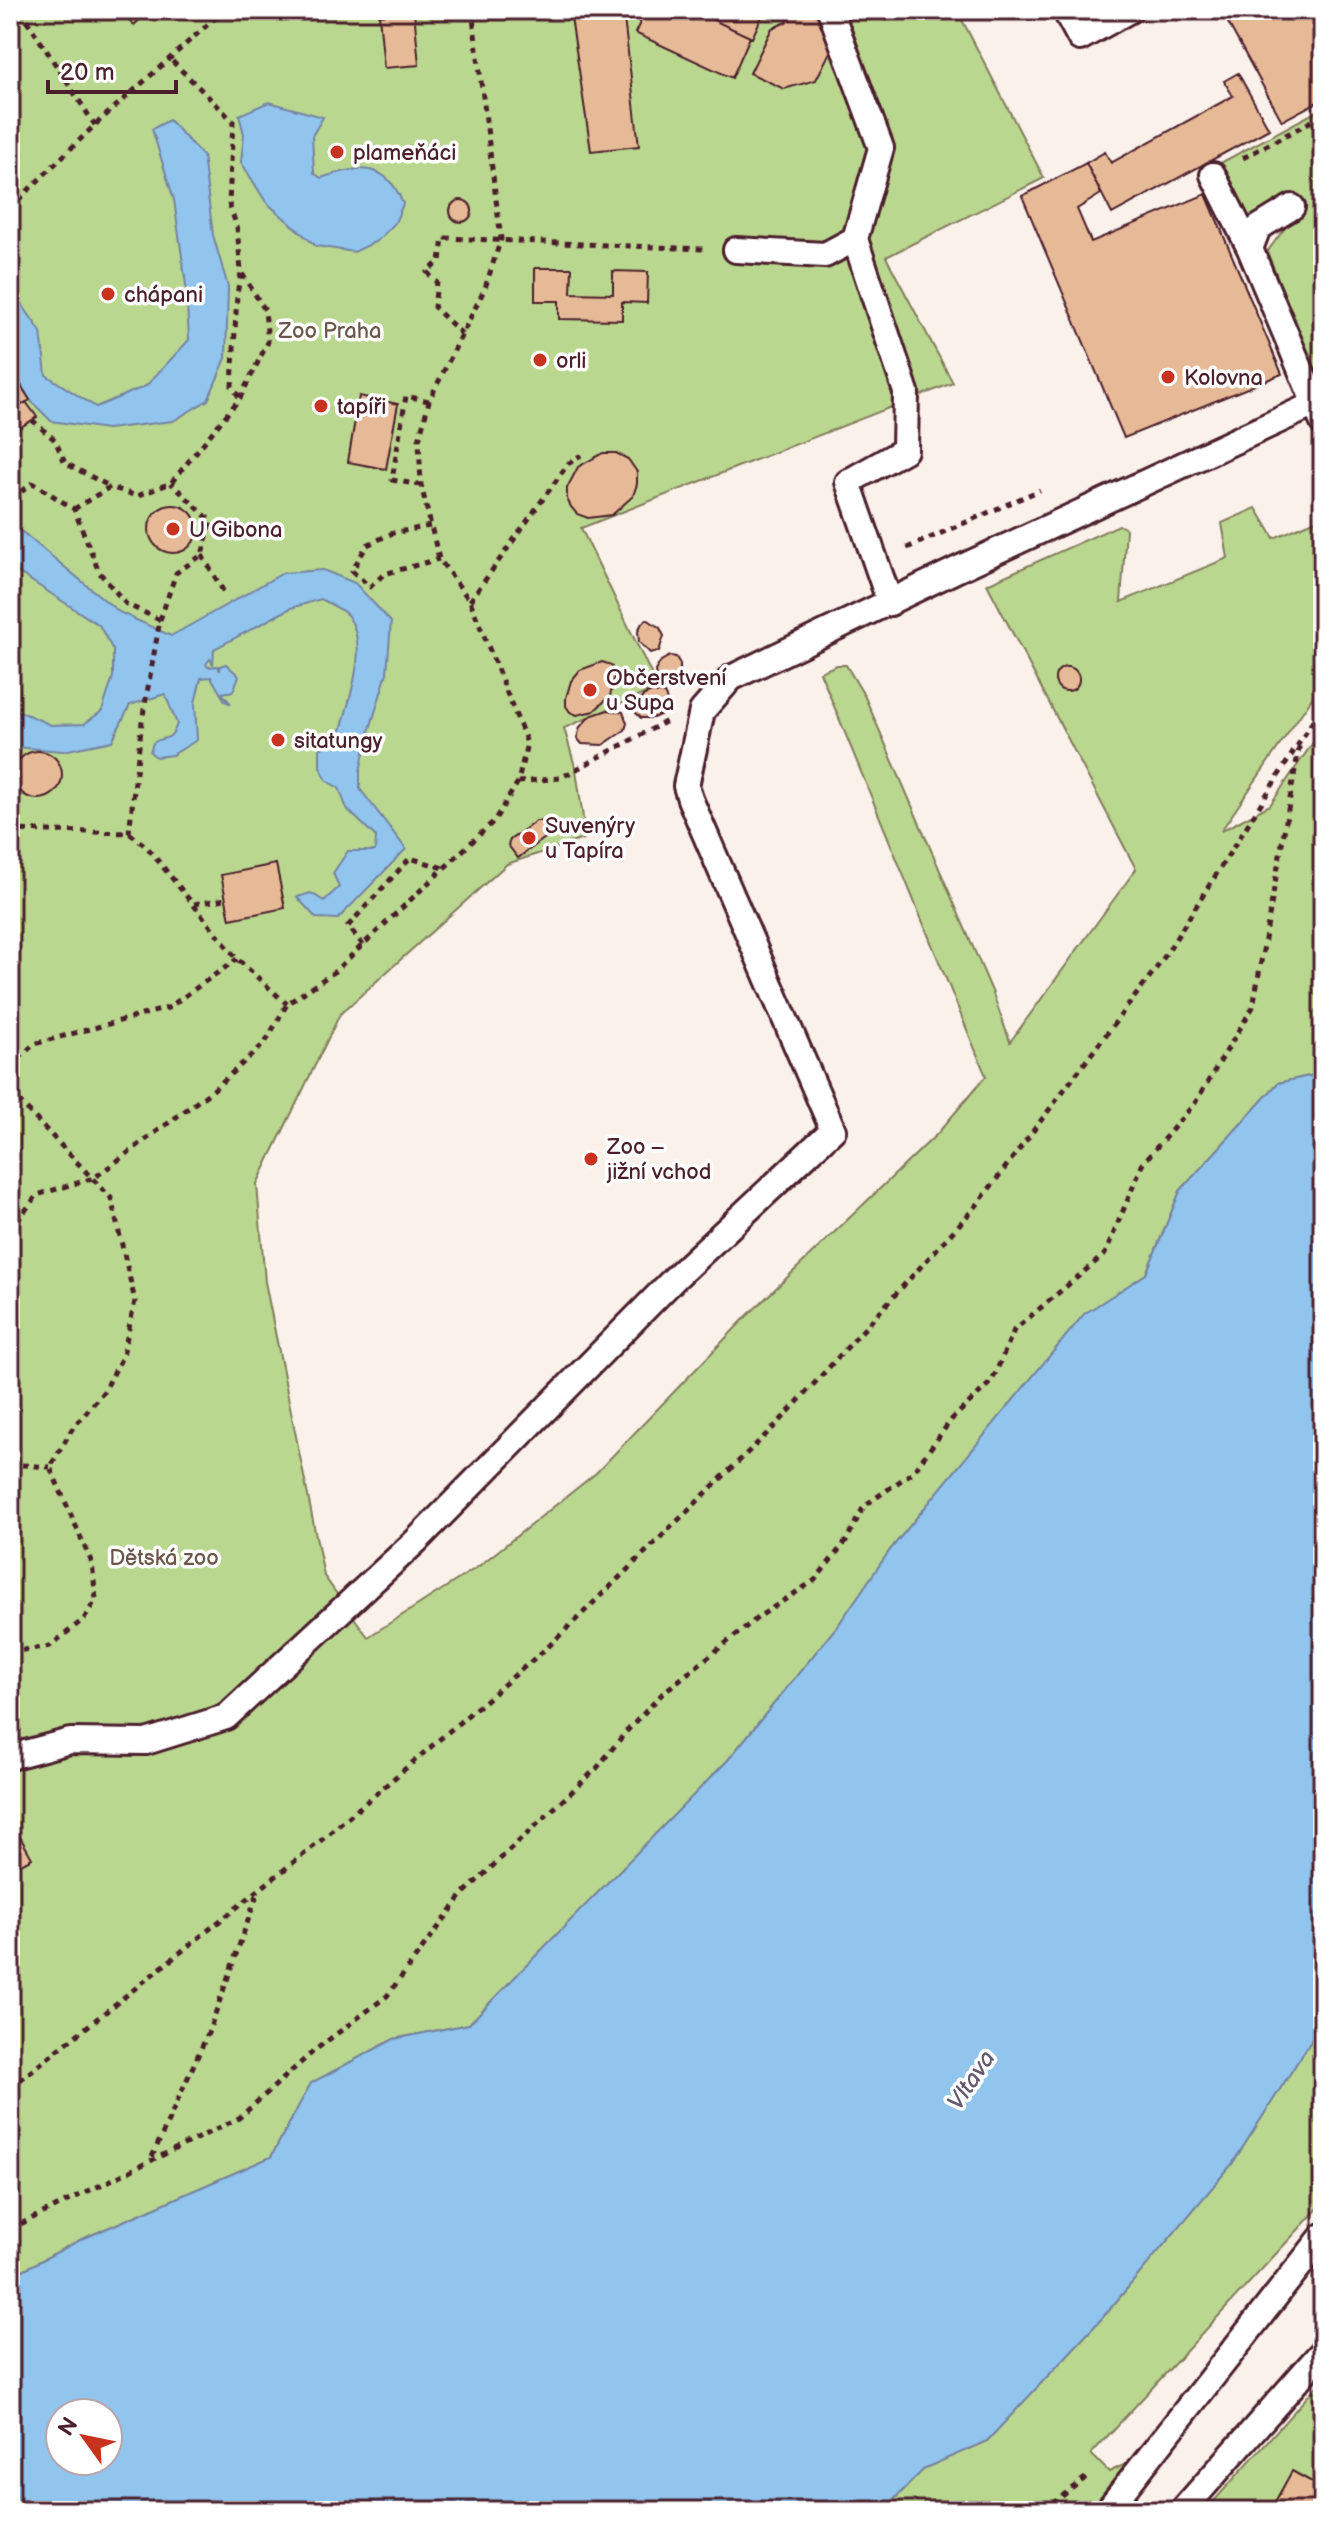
<svg xmlns="http://www.w3.org/2000/svg" width="1333" height="2521" viewBox="0 0 1333 2521" font-family="'Balsamiq Sans',sans-serif">
	<rect width="100%" height="100%" fill="#faf1ea"/>
	<filter id="ink" filterUnits="userSpaceOnUse"><feTurbulence type="fractalNoise" baseFrequency=".0125" numOctaves="2"/><feDisplacementMap in="SourceGraphic" scale="16" xChannelSelector="R" yChannelSelector="G"/><feConvolveMatrix kernelMatrix="1 2 1 2 8 2 1 2 1" color-interpolation-filters="sRGB"/></filter>
	<g filter="url(#ink)">
		<!-- green -->
		<path fill="#bad78f" stroke="#827b5d" stroke-width="2" fill-rule="evenodd" d="M 10,10 L 957,10 L 1044,178 L 886,257 L 953,383 L 581,528 L 658,688 L 564,728 L 576,770 L 586,838 L 507,864 L 340,1014 L 257,1184 L 265,1282 L 324,1576 L 368,1637 L 479,1566 L 596,1473 L 747,1316 L 938,1133 L 986,1076 L 820,672 L 837,665 L 846,665 L 865,697 L 992,991 L 1010,1042 L 1136,869 L 987,584 L 1119,525 L 1126,529 L 1121,602 L 1228,558 L 1222,523 L 1256,508 L 1274,538 L 1323,517 L 1323,682 L 1221,831 L 1270,805 L 1323,728 L 1323,1073 L 1278,1083 L 1180,1191 L 1146,1274 L 1084,1315 L 890,1550 L 839,1624 L 728,1760 L 469,2024 L 394,2039 L 312,2083 L 271,2157 L 80,2240 L 10,2277 ZM 1067,667 L 1074,669 L 1078,676 L 1077,686 L 1069,691 L 1060,689 L 1055,681 L 1059,670 Z
			M 1323,108 L 1323,368 L 1316,371 L 1267,252 L 1290,221 L 1281,199 L 1249,222 L 1215,166 Z
			M 1323,2022 L 1323,2203 L 1091,2454 L 1109,2472 L 1130,2462 L 1092,2511 L 884,2510 L 925,2468 L 987,2441 L 1103,2317 L 1232,2164 Z
			M 1323,2379 L 1323,2488 L 1292,2471 L 1270,2511 L 1205,2511 Z"/>
		<!-- water -->
		<path fill="#91c5ee" stroke="#7583a0" stroke-width="2" fill-rule="evenodd" d="M 269,102 L 323,117 L 312,136 L 314,173 L 321,178 C 358,165 387,161 403,204 L 395,223 L 377,241 L 354,252 L 316,246 L 266,202 L 241,162 L 244,134 L 239,115 Z
			M 169,120 L 203,156 L 213,235 L 228,287 L 226,358 L 208,400 L 173,421 L 107,429 L 51,421 L 30,400 L 10,365 L 10,287 L 41,332 L 46,375 L 96,407 L 146,386 L 189,340 L 186,285 L 174,200 L 152,129 Z
			M 10,527 L 21,531 L 119,612 L 171,636 L 283,573 L 323,570 L 355,583 L 391,622 L 387,673 L 366,742 L 360,772 L 360,789 L 406,849 L 338,919 L 316,918 L 297,897 L 311,893 L 324,901 L 339,887 L 333,873 L 348,851 L 375,851 L 376,837 L 347,809 L 339,788 L 327,781 L 320,767 L 320,749 L 339,738 C 347,704 371,647 348,616 C 343,609 329,604 321,599 L 291,608 L 214,649 L 213,664 L 210,659 L 206,664 L 208,667 L 218,666 L 220,671 L 220,666 L 226,664 L 239,676 L 233,691 L 222,693 L 231,704 L 225,701 L 211,677 L 201,678 L 195,703 L 197,740 L 172,755 L 156,757 L 150,752 L 153,743 C 165,735 170,743 177,724 L 165,694 L 130,705 L 112,741 L 63,751 L 14,747 L 10,745 L 10,707 L 51,725 L 84,724 L 102,711 L 113,677 L 113,650 L 99,625 L 10,567 Z
			M 1323,1073 L 1323,2022 L 1232,2164 L 1103,2317 L 987,2441 L 925,2468 L 884,2509 L 887,2511 L 10,2511 L 10,2277 L 80,2240 L 271,2157 L 311,2083 L 394,2039 L 469,2024 L 728,1760 L 839,1624 L 890,1550 L 1084,1314 L 1146,1274 L 1180,1191 L 1278,1083 ZM 60,2413 L 108,2413 L 108,2461 L 60,2461 Z"/>
		<!-- building -->
		<path fill="#e7ba97" stroke="#4a1f2b" stroke-width="2" d="M 120,10 L 150,10 L 134,25 Z
			M 570,10 L 623,10 L 639,146 L 591,151 Z
			M 646,10 L 692,10 L 750,37 L 732,78 L 635,33 Z
			M 692,10 L 765,10 L 752,38 Z
			M 791,10 L 804,10 L 823,18 L 831,50 L 816,80 L 784,89 L 750,73 L 772,28 L 787,22 Z
			M 1221,10 L 1323,10 L 1323,99 L 1282,121 Z
			M 414,11 L 419,65 L 384,68 L 379,15 Z
			M 1238,73 L 1269,129 L 1112,214 L 1086,163 L 1105,152 L 1111,163 L 1233,96 L 1224,81 Z
			M 1086,163 L 1101,194 L 1077,209 L 1091,242 L 1206,194 L 1282,374 L 1124,438 L 1022,196 Z
			M450 211a11 11 0 1 1 22 0a11 11 0 1 1-22 0Z
			M 535,268 L 572,268 L 571,293 L 613,294 L 613,271 L 648,272 L 647,303 L 622,302 L 622,320 L 559,319 L 559,301 L 535,301 Z
			M 12,372 L 30,400 L 10,412 L 10,373 Z
			M 359,396 L 398,404 L 386,469 L 348,462 Z
			M 26,402 L 37,417 L 16,430 L 10,420 L 10,412 Z
			M 603,453 L 616,453 L 628,459 L 637,472 L 637,484 L 633,496 L 612,515 L 588,518 L 577,514 L 571,507 L 567,499 L 567,488 L 578,467 Z
			M149 529a24 24 0 1 1 48 0a24 24 0 1 1-48 0Z
			M 647,619 L 660,628 L 664,636 L 659,651 L 650,653 L 639,642 L 638,631 L 642,623 Z
			M 670,656 L 676,657 L 680,664 L 680,672 L 678,680 L 671,687 L 664,688 L 657,683 L 655,671 L 661,661 Z
			M 602,662 L 611,665 L 615,674 L 610,696 L 594,711 L 577,715 L 570,712 L 566,706 L 566,698 L 571,681 L 580,670 Z
			M1055 679a12 12 0 1 1 24 0a12 12 0 1 1-24 0Z
			M 653,692 L 664,694 L 668,702 L 666,708 L 662,714 L 653,718 L 641,718 L 634,711 L 635,706 L 644,695 Z
			M 608,710 L 623,712 L 627,723 L 625,730 L 603,745 L 582,744 L 577,738 L 580,727 L 590,716 Z
			M14 775a24 24 0 1 1 48 0a24 24 0 1 1-48 0Z
			M 536,821 L 540,821 L 549,835 L 518,858 L 508,845 L 510,840 Z
			M 276,864 L 285,908 L 230,919 L 221,875 Z
			M 15,1828 L 32,1858 L 10,1870 L 10,1830 Z
			M 1292,2471 L 1323,2488 L 1323,2511 L 1270,2511 Z"/>
		<g fill="none" stroke-linecap="round" stroke-linejoin="round">
			<!-- service casing -->
			<g stroke="#4a1f2b" stroke-width="30">
				<path id="service" d="M 1065,10 L 1080,38 L 1130,10
					M 1213,175 L 1250,249
					M 1292,207 L 1258,228 L 1250,249 L 1323,423
					M 855,239 L 906,392 L 905,450 L 848,482 L 890,603
					M 736,250 L 825,255 L 855,239 L 881,148 L 830,10
					M 10,1757 L 70,1741 L 146,1742 L 226,1717 L 416,1541 L 676,1277 L 833,1130 L 690,799 L 686,786 L 702,711 L 731,678 L 958,569 L 1323,400
					M 1107,2511 L 1323,2236
					M 1182,2511 L 1323,2351"/>
			</g>
			<!-- path -->
			<path stroke="#4a1f2b" stroke-width="5" stroke-dasharray="6 6" stroke-linecap="butt" d="M 20,10 L 95,125
				M 1243,158 L 1323,115
				M 10,208 L 95,125 L 224,10
				M 462,334 L 434,307 L 437,283 L 427,272 L 440,261 L 443,238 L 704,249
				M 239,397 L 232,386 L 237,294 L 241,273
				M 32,420 L 55,440 L 65,463 L 109,486
				M 10,427 L 13,425
				M 421,485 L 392,480 L 406,396 L 429,401
				M 10,508 L 13,510 L 21,492 L 33,483 L 74,509 L 99,572 L 126,604 L 160,620 L 142,721 L 129,833
				M 74,509 L 110,487 L 137,496 L 171,483 L 240,398 L 268,342 L 265,310 L 241,272 L 237,227 L 229,204 L 233,121 L 170,59
				M 430,526 L 393,533 L 367,545 L 352,571 L 370,587 L 384,574 L 439,559
				M 907,548 L 1040,490
				M 202,555 L 225,594
				M 470,601 L 568,464 L 581,455
				M 160,620 L 176,573 L 202,555 L 211,521 L 171,483
				M 518,782 L 560,778 L 667,721
				M 10,830 L 129,833 L 147,847 L 237,959 L 287,1004
				M 194,904 L 226,899
				M 363,945 L 348,926 L 410,858 L 444,868
				M 10,1067 L 34,1044 L 168,1008 L 237,959
				M 10,1231 L 37,1195 L 94,1178 L 213,1090 L 265,1043 L 287,1004 L 334,972 L 494,821 L 518,782 L 527,743 L 470,601 L 439,559 L 421,485 L 419,440 L 429,401 L 485,288 L 501,239 L 472,10
				M 10,1464 L 50,1467
				M 10,1652 L 50,1646 L 84,1619 L 96,1599 L 92,1563 L 50,1467 L 72,1429 L 105,1390 L 123,1355 L 135,1301 L 111,1198 L 15,1097 L 10,1067
				M 10,2088 L 324,1838 L 549,1646 L 780,1421 L 977,1205 L 1161,962 L 1323,705
				M 152,2157 L 209,2031 L 258,1892
				M 10,2229 L 239,2118 L 315,2050 L 387,1996 L 464,1893 L 597,1768 L 625,1733 L 664,1692 L 760,1616 L 815,1580 L 846,1541 L 864,1506 L 913,1472 L 951,1420 L 992,1381 L 1014,1330 L 1105,1254 L 1143,1163 L 1195,1103 L 1253,1007 L 1300,742
				M 1043,2511 L 1089,2475"/>
			<!-- service -->
			<use href="#service" stroke="#fff" stroke-width="24"/>
		</g>
	</g>
	<!-- markers -->
	<g fill="#c8321e" stroke="#fff" stroke-width="3">
		<circle cx="337" cy="152" r="8"/>
		<circle cx="108" cy="294" r="8"/>
		<circle cx="540" cy="360" r="8"/>
		<circle cx="1168" cy="377" r="8"/>
		<circle cx="321" cy="406" r="8"/>
		<circle cx="173" cy="529" r="8"/>
		<circle cx="590" cy="690" r="8"/>
		<circle cx="278" cy="740" r="8"/>
		<circle cx="529" cy="838" r="8"/>
		<circle cx="591" cy="1159" r="8"/>
	</g>
	<g text-anchor="middle" stroke-width="7" stroke-linejoin="round" paint-order="stroke">
		<!-- poi labels -->
		<g font-size="22" fill="#4a1f2b" stroke="#fff" text-anchor="start">
			<text x="353" y="160">plameňáci</text>
			<text x="124" y="302">chápani</text>
			<text x="556" y="368">orli</text>
			<text x="1184" y="385">Kolovna</text>
			<text x="337" y="414">tapíři</text>
			<text x="189" y="537">U Gibona</text>
			<text x="606" y="685">Občerstvení<tspan x="606" dy="25">u Supa</tspan></text>
			<text x="294" y="748">sitatungy</text>
			<text x="545" y="833">Suvenýry<tspan x="545" dy="25">u Tapíra</tspan></text>
			<text x="607" y="1154">Zoo –<tspan x="607" dy="25">jižní vchod</tspan></text>
		</g>
		<!-- park labels -->
		<g font-size="22" fill="#6c5649" stroke="#fff">
			<text x="330" y="338">Zoo Praha</text>
			<text x="164" y="1565">Dětská zoo</text>
		</g>
		<!-- water labels -->
		<g font-size="24" font-style="italic" fill="#63596f" stroke="#fff">
			<text transform="translate(971 2080) rotate(-56)" y="8">Vltava</text>
		</g>
	</g>
	<!-- margin -->
	<rect width="1333" height="2521" fill="none" stroke="#fff" stroke-width="40"/>
	<rect x="20" y="20" width="1293" height="2481" fill="none" stroke="#4a1f2b" stroke-width="3" filter="url(#ink)"/>
	<!-- north arrow -->
	<g transform="translate(84 2437) rotate(303)"><circle r="38" fill="#ffffff" stroke="#b7a5aa" stroke-width="2"/>
	<path d="M0-6L14 30L0 20L-14 30Z" fill="#c8321e"/>
	<text y="-12" font-size="22" font-weight="bold" text-anchor="middle" fill="#4a1f2b">N</text>
	</g>
	<!-- scale -->
	<path d="M48 80v12h128v-12" fill="none" stroke="#4a1f2b" stroke-width="4"/>
	<text x="60" y="80" font-size="24" fill="#4a1f2b" stroke="#ffffff" stroke-width="6" paint-order="stroke">20 m</text>
</svg>
